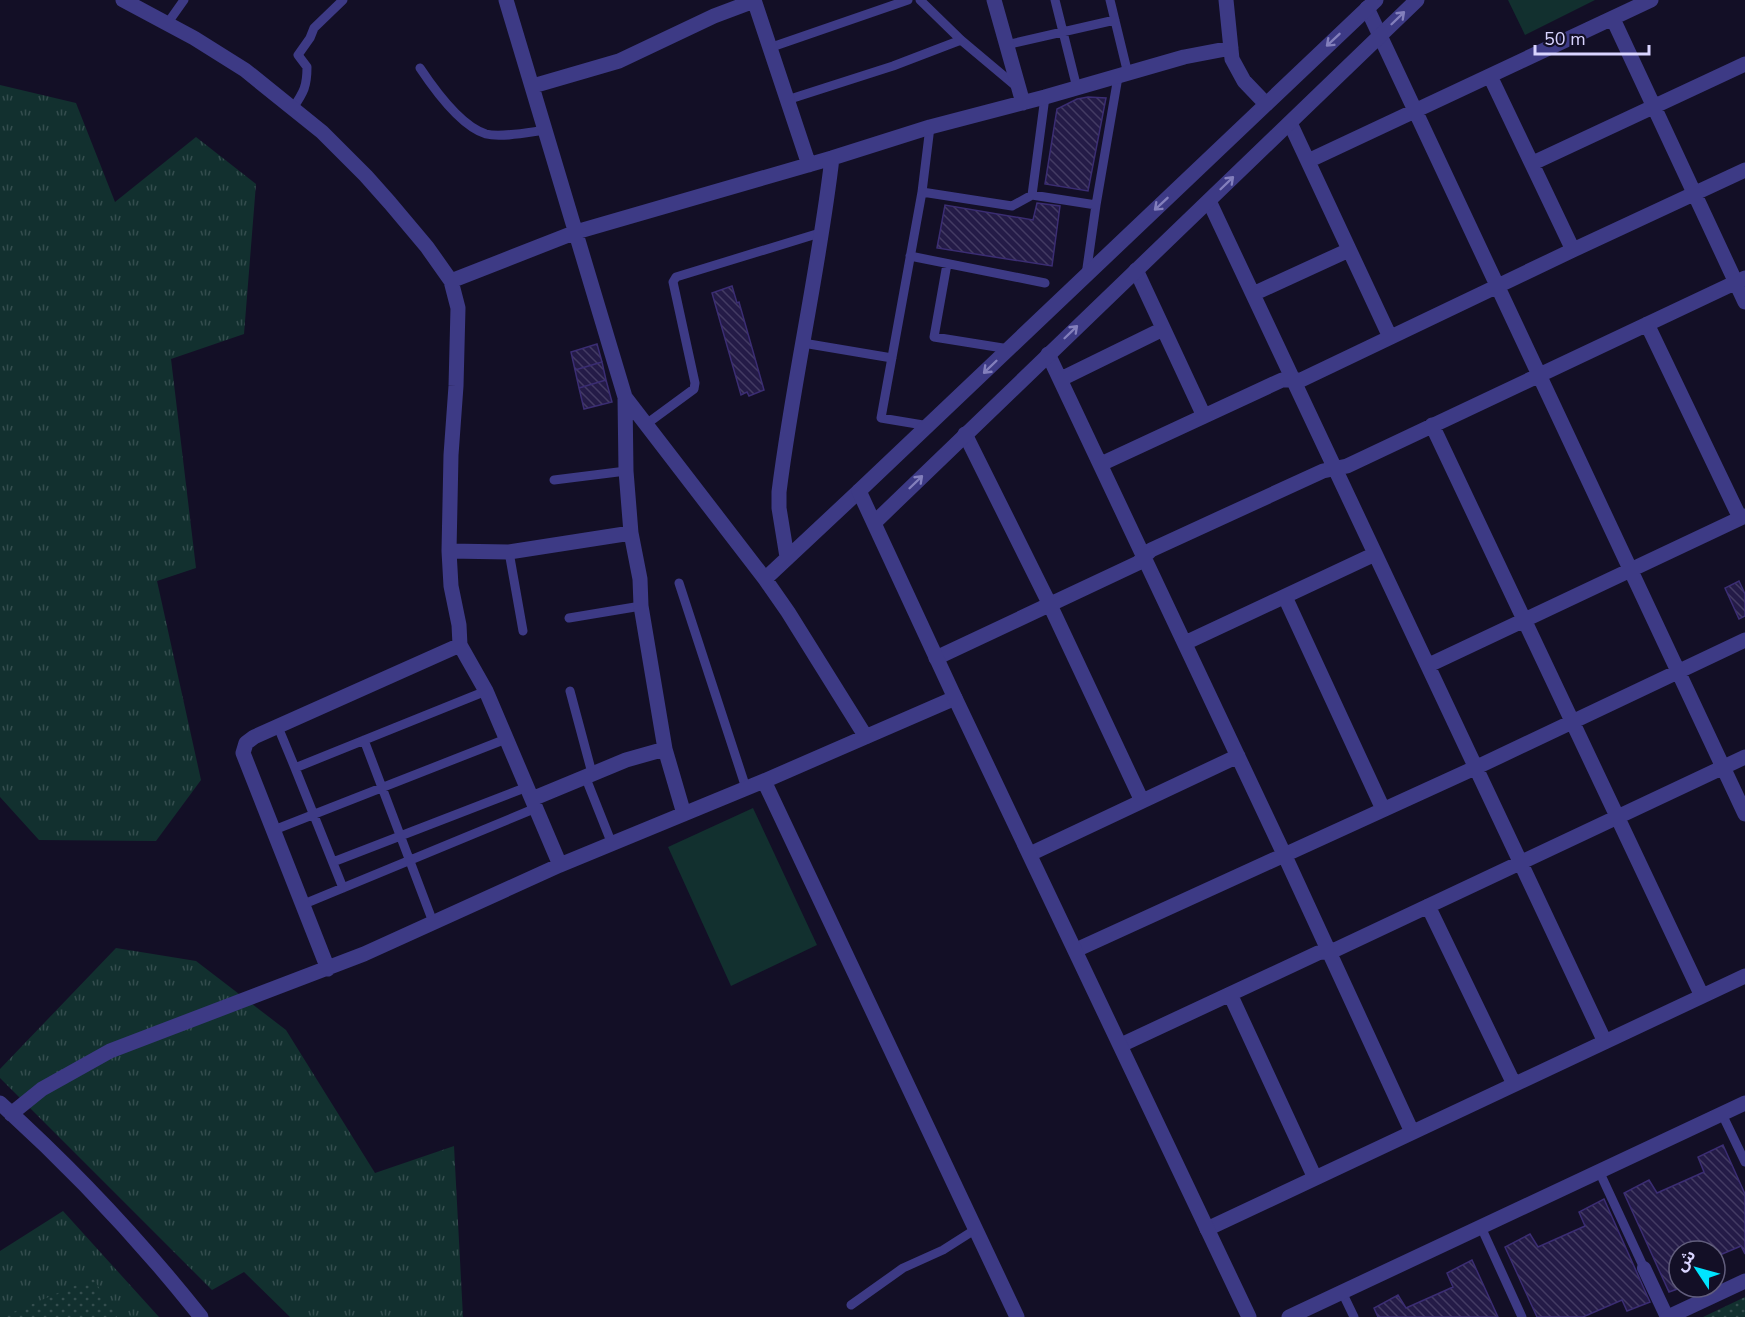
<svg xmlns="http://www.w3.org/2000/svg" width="1745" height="1317" viewBox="0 0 1745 1317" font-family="'Nunito Sans','Noto Sans Arabic',sans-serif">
	<defs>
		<pattern id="grass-tufts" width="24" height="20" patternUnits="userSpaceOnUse" patternTransform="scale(1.5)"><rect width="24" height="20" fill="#12302f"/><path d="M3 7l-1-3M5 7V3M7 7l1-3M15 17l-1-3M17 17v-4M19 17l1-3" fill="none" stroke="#344d4e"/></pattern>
		<pattern id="park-dots" width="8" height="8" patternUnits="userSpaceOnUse" patternTransform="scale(1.5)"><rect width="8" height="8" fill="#12302f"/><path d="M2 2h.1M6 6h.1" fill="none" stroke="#344d4e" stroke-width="1.8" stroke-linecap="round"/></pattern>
		<pattern id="building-back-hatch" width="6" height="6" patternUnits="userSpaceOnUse" patternTransform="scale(1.5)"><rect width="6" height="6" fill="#241b47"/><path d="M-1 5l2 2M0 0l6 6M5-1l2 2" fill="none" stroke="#433b63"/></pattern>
	</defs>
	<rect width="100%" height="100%" fill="#130f26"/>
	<!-- grass -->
	<path fill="url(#grass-tufts)" d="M 0,85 L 76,103 L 115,202 L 196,137 L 256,184 L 244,334 L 171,359 L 196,568 L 157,581 L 201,780 L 156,841 L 39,840 L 0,797 Z
		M 116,948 L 196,961 L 286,1030 L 375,1173 L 454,1146 L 463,1317 L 290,1317 L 244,1272 L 212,1290 L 0,1078 L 0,1069 Z
		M 63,1211 L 159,1317 L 0,1317 L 0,1251 Z"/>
	<!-- park -->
	<path fill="url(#park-dots)" d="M 93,1278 L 117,1317 L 2,1317 Z
		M 1745,1297 L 1745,1317 L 1703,1317 Z"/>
	<!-- pitch -->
	<path fill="#12302f" d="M 1508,0 L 1595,0 L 1525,35 Z
		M 753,808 L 817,945 L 731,986 L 668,847 Z"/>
	<!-- building -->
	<path fill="url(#building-back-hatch)" stroke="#3b2d73" stroke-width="1.5" d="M 1088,97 L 1106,98 L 1088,191 L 1045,184 L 1057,109 L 1077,99 Z
		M 1037,203 L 1060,206 L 1052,266 L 937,248 L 945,205 L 1033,220 Z
		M 732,286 L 737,303 L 739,302 L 764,390 L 749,396 L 747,392 L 741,395 L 712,293 Z
		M 597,344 L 602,362 L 575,370 L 571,352 Z
		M 602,362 L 606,380 L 579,388 L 575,370 Z
		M 606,380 L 612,402 L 584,409 L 579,388 Z
		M 1739,581 L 1745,594 L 1745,616 L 1739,619 L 1725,588 Z
		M 1723,1145 L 1745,1194 L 1745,1254 L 1741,1246 L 1715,1257 L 1715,1251 L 1679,1251 L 1679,1287 L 1683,1287 L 1669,1292 L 1624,1193 L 1649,1180 L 1657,1193 L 1704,1172 L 1698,1157 Z
		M 1604,1199 L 1650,1302 L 1627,1311 L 1622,1300 L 1583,1317 L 1537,1317 L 1505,1247 L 1530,1234 L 1538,1247 L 1585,1226 L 1579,1212 Z
		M 1472,1260 L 1498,1317 L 1378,1317 L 1374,1308 L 1398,1295 L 1406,1308 L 1453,1287 L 1447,1273 Z"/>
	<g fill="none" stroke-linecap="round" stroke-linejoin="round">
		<!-- service -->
		<path stroke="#3d3a85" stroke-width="9" d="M 920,0 L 961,40 L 1017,87
			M 1055,0 L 1077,88
			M 1110,0 L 1128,74
			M 167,24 L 184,0
			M 1006,45 L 1115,20
			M 769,48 L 908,0
			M 420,68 C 434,89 460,126 486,134 C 501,138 530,132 546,130
			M 787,100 L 893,66 L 961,40
			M 293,108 C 304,92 307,86 307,67 L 298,55 L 310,38 L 314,28 L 343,0
			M 922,192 L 1012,206 L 1032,195 L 1096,205
			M 1032,195 L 1045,97
			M 910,256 L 1045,283
			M 947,264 L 934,337 L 1009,349
			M 1086,275 L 1096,205 L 1118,77
			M 803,343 L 892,358
			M 645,425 L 694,389 L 695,383 L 673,282 L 676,277 L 823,232
			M 929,426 L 881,418 L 922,192 L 930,127
			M 554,480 L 626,471
			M 509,552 L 523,631
			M 679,583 L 746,788
			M 569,618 L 641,606
			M 570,691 L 592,773
			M 278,727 L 295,768 L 486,691
			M 364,740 L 433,922
			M 295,768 L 343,888
			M 585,776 L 612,844
			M 274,830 L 506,739
			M 333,862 L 527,787
			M 304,904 L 536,808
			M 1722,1114 L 1745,1162
			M 1599,1171 L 1644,1268
			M 1481,1227 L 1522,1317
			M 1342,1292 L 1354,1317
			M 851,1305 L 903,1268 L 943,1250 L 976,1229"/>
		<!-- pedestrian -->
		<path stroke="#3d3a85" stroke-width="14" d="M 1644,1268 L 1667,1317"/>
		<!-- minor -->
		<path stroke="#3d3a85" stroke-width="15" d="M 123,0 L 194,38 L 245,70 L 322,132 L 366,176 L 390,203 L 427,247 L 451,281 L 458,308 L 456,386 L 451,455 L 449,551 L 451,586 L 459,625 L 460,645 L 486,691 L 560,865
			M 506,0 L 625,397 L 765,579 L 788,612 L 866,737
			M 754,0 L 809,165
			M 994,0 L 1023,103
			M 1226,0 L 1232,59 L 1244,81 L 1266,104
			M 1367,8 L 1745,814
			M 1613,19 L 1745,302
			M 1490,76 L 1573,250
			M 533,86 L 619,61 L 714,16 L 754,1
			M 1290,123 L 1390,337
			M 1308,161 L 1651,0
			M 1533,163 L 1745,64
			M 1209,201 L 1605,1042
			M 1136,270 L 1204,416
			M 451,281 L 576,232 L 832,158 L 930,127 L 1045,97 L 1184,57 L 1231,48
			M 1253,294 L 1349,250
			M 1647,324 L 1740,518
			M 1048,354 L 1284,854 L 1412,1132
			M 1061,379 L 1163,329
			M 625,397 L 626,471 L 631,533 L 640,579 L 641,606 L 665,749 L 684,814
			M 1432,425 L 1702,996
			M 965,434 L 1050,605 L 1142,801
			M 1101,464 L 1282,380 L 1301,380 L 1573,250 L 1745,170
			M 449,551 L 509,552 L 631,533
			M 787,557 L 779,508 L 779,492 C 793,380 819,270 832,158
			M 765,579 L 859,491
			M 1285,597 L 1383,809
			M 1185,643 L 1375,554
			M 936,658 L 1138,563 L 1151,550 L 1323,471 L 1347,466 L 1745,278
			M 1429,665 L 1745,516
			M 764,781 L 1017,1317
			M 532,799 L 626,760 L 665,749
			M 1030,854 L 1238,756
			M 1428,906 L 1514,1084
			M 1076,950 L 1477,767 L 1745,640
			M 328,969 L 243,753 L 246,743 L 254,737 L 460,645
			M 1230,994 L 1315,1178
			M 1121,1045 L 1318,953 L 1337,949 L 1745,757
			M 0,1103 C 73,1169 140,1240 201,1317
			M 11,1114 L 42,1089 L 110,1051 L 364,954 L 560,865 L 764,781 L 955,698
			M 1207,1229 L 1745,976
			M 1289,1317 L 1745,1103
			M 1668,1317 L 1745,1281"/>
		<!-- tertiary -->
		<path stroke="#3d3a85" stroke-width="15" d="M 874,523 L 1417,0
			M 1249,1317 L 955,698 L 859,491 L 1376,0"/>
	</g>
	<!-- one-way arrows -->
	<defs><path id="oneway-shaft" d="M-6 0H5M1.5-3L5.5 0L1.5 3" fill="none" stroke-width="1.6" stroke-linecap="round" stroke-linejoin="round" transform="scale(1.5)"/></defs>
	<g stroke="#837fbc">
		<use href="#oneway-shaft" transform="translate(1398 18) rotate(-44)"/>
		<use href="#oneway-shaft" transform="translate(1333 40) rotate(137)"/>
		<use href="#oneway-shaft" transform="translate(1227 183) rotate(-44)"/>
		<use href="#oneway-shaft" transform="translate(1161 204) rotate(137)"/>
		<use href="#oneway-shaft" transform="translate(1071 332) rotate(-44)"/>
		<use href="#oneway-shaft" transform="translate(990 367) rotate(136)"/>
		<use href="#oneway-shaft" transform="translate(916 482) rotate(-44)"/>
	</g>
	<!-- north arrow -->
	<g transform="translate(1697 1269) rotate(306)"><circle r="28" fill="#130f26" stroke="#625e7d" stroke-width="1.5"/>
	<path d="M0-4.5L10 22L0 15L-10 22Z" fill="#00e5ff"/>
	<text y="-9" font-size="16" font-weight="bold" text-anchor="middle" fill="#d9d4ff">ش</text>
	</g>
	<!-- scale -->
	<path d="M1535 45v9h114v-9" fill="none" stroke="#d9d4ff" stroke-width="3"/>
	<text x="1544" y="45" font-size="18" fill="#d9d4ff" stroke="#130f26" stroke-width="4.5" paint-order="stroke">50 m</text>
</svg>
